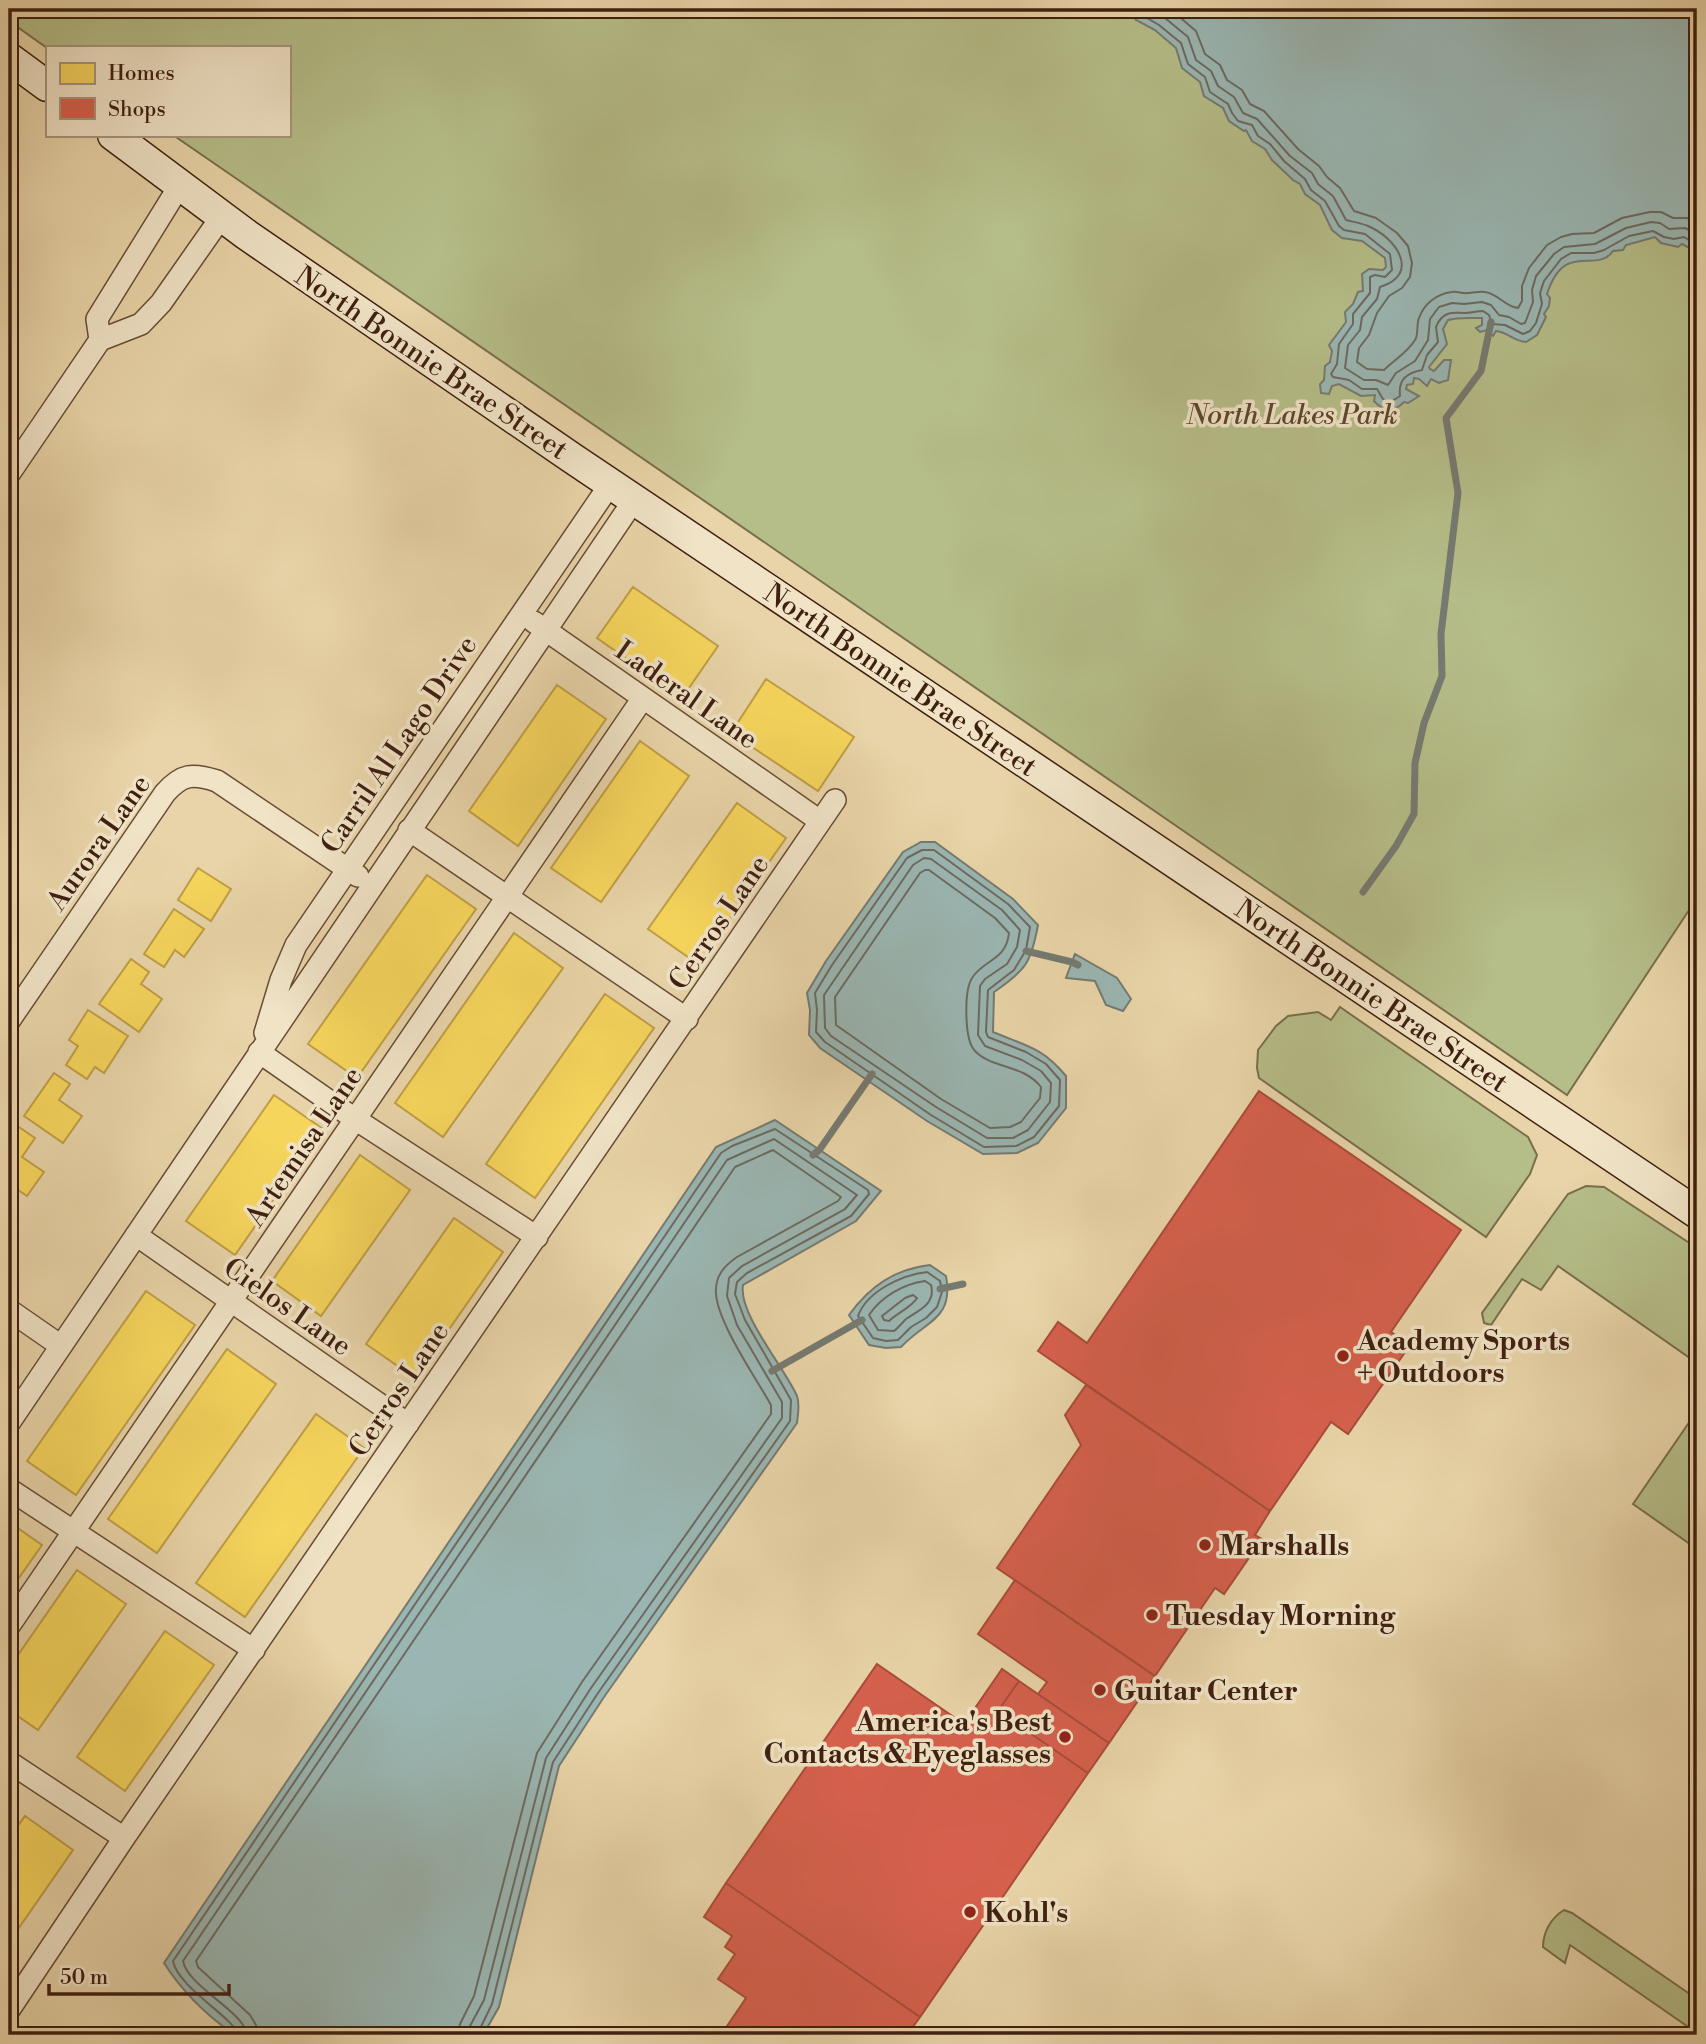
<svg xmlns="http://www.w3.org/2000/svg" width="1706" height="2044" viewBox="0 0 1706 2044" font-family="'Libre Bodoni',serif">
	<rect width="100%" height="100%" fill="#e8d4a8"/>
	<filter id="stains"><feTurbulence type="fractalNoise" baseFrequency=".00286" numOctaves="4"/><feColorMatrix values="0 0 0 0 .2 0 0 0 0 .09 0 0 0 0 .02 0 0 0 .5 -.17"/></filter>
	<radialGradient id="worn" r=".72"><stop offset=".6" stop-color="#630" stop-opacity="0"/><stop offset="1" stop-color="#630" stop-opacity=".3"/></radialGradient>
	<!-- green -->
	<path fill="#b5bd88" stroke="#7a6e4c" stroke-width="2" d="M 9,9 L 1697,9 L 1697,898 L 1567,1095 L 173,135 L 289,135 L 289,47 L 47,48 L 9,21 Z
		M 1340,1007 L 1528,1137 L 1537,1155 L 1530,1174 L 1486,1237 L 1259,1078 L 1257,1068 L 1258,1050 L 1276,1026 L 1288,1016 L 1318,1012 L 1331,1020 Z
		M 1586,1186 L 1604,1187 L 1697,1248 L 1697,1363 L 1558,1266 L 1541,1290 L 1522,1279 L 1491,1325 L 1484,1323 L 1482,1313 L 1568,1194 Z
		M 1697,1411 L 1697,1549 L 1633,1504 Z
		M 1564,1910 L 1572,1913 L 1697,1999 L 1697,2033 L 1570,1945 L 1565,1963 L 1543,1947 C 1543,1932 1551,1918 1564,1910 Z"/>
	<!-- water -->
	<path fill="#9ab6b2" stroke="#767a71" stroke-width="2" d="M 1128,9 L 1697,9 L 1697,252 L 1682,244 L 1678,247 L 1661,243 L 1655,237 L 1626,245 L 1623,250 L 1613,251 C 1596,275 1565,239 1547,294 L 1550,298 L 1549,306 L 1544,314 L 1546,317 L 1537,335 L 1526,342 C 1514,341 1507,332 1496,331 L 1493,336 L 1487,330 L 1480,332 L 1476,328 L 1482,325 L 1482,318 C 1472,318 1457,317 1448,320 L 1443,329 L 1447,344 L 1429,367 L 1430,369 L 1434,371 L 1444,360 L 1451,360 L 1448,380 L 1439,383 L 1431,379 L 1427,386 L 1419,379 L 1414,378 L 1413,384 L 1407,385 L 1406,389 L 1419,396 L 1408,403 L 1404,402 C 1393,413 1384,412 1374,401 L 1375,395 L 1361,396 L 1339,384 L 1332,386 L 1329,394 L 1321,393 L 1320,384 L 1324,380 L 1325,366 L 1330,362 L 1332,351 L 1329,345 L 1346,322 L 1345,312 L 1353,304 L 1358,292 L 1363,291 L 1362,274 L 1369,269 L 1383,270 L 1386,267 L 1385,258 L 1362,241 L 1342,238 L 1332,230 L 1320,205 L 1305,194 L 1300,184 L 1293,180 L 1272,160 L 1265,149 L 1252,141 L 1246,130 L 1244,131 L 1229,121 L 1223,108 L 1204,96 L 1200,82 L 1182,68 L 1176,48 L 1155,30 L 1136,20 Z
		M 921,842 L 935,842 L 1013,899 L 1038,925 C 1031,963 1026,970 994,992 L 993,1032 C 1026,1046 1042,1047 1066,1076 L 1066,1108 L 1038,1143 L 1017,1153 L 983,1154 L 927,1121 L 820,1048 L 809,1035 L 810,1010 L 807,993 L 826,961 L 903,852 Z
		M 1075,954 L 1117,978 L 1131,999 L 1123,1011 L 1106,1005 L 1095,981 L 1066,978 Z
		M 775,1120 L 881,1191 L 856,1221 L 743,1285 C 738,1314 785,1368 797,1396 C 800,1404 798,1415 797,1423 L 604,1697 L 559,1766 L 499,2007 L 483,2035 L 235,2035 C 207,2016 182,1991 164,1963 L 716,1147 Z
		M 930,1265 L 946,1276 C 954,1320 926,1320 901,1347 L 886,1348 L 869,1345 L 849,1315 C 870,1286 895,1269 930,1265 Z"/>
	<!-- homes -->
	<path fill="#f6d55c" stroke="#bf9e45" stroke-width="2" d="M 633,587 L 718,646 L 682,698 L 597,638 Z
		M 766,679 L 854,737 L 818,791 L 731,733 Z
		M 557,685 L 606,719 L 518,846 L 469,811 Z
		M 640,741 L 689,776 L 601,902 L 551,868 Z
		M 737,803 L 786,838 L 698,964 L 648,929 Z
		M 198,868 L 231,889 L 211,921 L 178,900 Z
		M 427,875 L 476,909 L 357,1078 L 308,1044 Z
		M 174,909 L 204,929 L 184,957 L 175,950 L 164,967 L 144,954 Z
		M 514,933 L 563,968 L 443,1137 L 395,1103 Z
		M 131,959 L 149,972 L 141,984 L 162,999 L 139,1032 L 99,1004 Z
		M 605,994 L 654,1028 L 535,1198 L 486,1164 Z
		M 88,1010 L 128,1036 L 104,1073 L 95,1067 L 87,1079 L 66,1065 L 78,1046 L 69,1040 Z
		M 54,1073 L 70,1084 L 59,1100 L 82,1116 L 63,1143 L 24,1116 Z
		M 274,1095 L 323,1129 L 235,1255 L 186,1221 Z
		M 16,1125 L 35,1138 L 22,1157 L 44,1172 L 27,1196 L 9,1184 L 9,1136 Z
		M 360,1155 L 410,1190 L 321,1316 L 272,1281 Z
		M 454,1218 L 503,1252 L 415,1378 L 366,1344 Z
		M 146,1291 L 195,1325 L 76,1495 L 27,1461 Z
		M 227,1349 L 276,1384 L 157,1553 L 108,1519 Z
		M 316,1414 L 364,1448 L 245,1617 L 196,1583 Z
		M 9,1522 L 42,1545 L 9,1592 Z
		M 77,1570 L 126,1604 L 38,1730 L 9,1710 L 9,1668 Z
		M 165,1631 L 214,1665 L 125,1791 L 77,1757 Z
		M 25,1816 L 73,1850 L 9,1942 L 9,1838 Z"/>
	<!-- shops -->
	<path fill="#d6604d" stroke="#a94c3b" stroke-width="2" d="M 1259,1091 L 1461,1230 L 1391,1332 L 1410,1345 L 1348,1434 L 1331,1422 L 1270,1511 L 1038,1351 L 1058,1322 L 1087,1343 Z
		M 1086,1385 L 1270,1511 L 1255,1535 L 1262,1539 L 1224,1594 L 1215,1588 L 1155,1676 L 997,1568 L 1081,1445 L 1065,1415 Z
		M 1015,1580 L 1155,1676 L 1109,1743 L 1038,1694 L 1047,1682 L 978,1634 Z
		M 877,1664 L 964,1724 L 1002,1669 L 1019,1681 L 998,1711 L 1088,1773 L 920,2017 L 726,1883 Z
		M 1019,1681 L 1109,1743 L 1088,1773 L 998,1711 Z
		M 726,1883 L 920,2017 L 907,2035 L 721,2035 L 746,1998 L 718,1979 L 735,1954 L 725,1947 L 732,1936 L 704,1917 Z"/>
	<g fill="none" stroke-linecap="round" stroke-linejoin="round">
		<!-- shore -->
		<path stroke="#6c6a61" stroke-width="2" d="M 1136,9 L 1140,14 L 1159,25 L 1181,43 L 1188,64 L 1205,77 L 1210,92 L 1228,104 L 1232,113 L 1238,121 L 1252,125 L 1258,136 L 1270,144 L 1284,161 L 1305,179 L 1311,190 L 1325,201 L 1339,226 L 1344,230 L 1365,234 L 1390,254 L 1392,270 L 1385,277 L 1375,275 L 1370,277 L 1370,293 L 1353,314 L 1353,324 L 1339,344 L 1337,364 L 1331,374 L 1333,377 L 1349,380 L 1362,389 L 1377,389 L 1383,399 L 1389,403 L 1400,396 C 1398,379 1407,373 1422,370 L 1427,355 L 1438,342 L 1436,327 C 1442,312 1451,312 1465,313 C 1471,313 1477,311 1483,311 L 1489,315 L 1492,324 L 1505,325 L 1523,334 L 1530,331 L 1536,323 L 1542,304 L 1540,293 L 1544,281 L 1561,259 L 1571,253 L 1594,253 L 1604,250 L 1629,236 L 1653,231 L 1664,237 L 1674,239 L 1684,237 L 1697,245
			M 1149,9 L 1165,18 L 1188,37 L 1196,60 L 1211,71 L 1218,86 L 1234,97 L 1243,113 L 1257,119 L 1290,156 L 1312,173 L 1318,184 L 1333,196 L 1346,220 C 1353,222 1361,223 1368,226 C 1395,237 1422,274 1380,287 L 1377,299 L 1362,317 L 1360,330 L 1348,345 L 1345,368 L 1364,380 L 1376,380 L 1388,385 L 1396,373 L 1415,361 L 1428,340 L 1430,319 L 1439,307 L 1452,303 L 1464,304 L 1482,302 L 1491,305 L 1499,315 L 1509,317 L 1521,324 L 1525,323 L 1533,302 L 1532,290 L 1536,276 L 1554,254 L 1564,247 L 1595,244 L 1626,228 L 1651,222 L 1660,223 L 1669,229 L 1685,228 L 1697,234
			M 1170,9 L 1196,31 L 1205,54 L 1220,65 L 1227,80 L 1242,90 L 1250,104 L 1264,111 L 1298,149 L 1319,166 L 1327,177 L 1340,188 L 1354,211 L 1376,218 L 1397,233 L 1408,246 L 1412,263 L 1410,277 L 1402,288 L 1389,296 L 1377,313 L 1369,335 L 1359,348 L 1357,362 L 1367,369 L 1384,370 C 1395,359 1407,353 1415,340 C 1419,334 1416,325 1419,318 C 1424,304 1436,294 1452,292 C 1457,291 1463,294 1468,293 C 1474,293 1479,291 1485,292 C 1499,294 1505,307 1518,308 L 1522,301 L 1522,286 L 1529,268 L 1547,245 L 1561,237 L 1572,234 L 1594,233 L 1622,218 L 1650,212 L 1661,212 L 1673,218 L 1687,218 L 1697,222
			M 922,850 L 934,850 L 1008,904 L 1030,927 L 1026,950 L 1014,970 L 988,990 L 986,1032 L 988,1037 L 1026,1052 L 1046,1064 L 1060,1080 L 1059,1106 L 1034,1137 L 1016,1146 L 984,1147 L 931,1115 L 825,1042 L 816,1032 L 817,1010 L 815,993 L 832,965 L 907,858 Z
			M 924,858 L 931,859 L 1002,910 L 1020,930 L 1017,947 L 1007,964 L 985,979 L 980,986 L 978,1035 L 985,1046 L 1022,1060 L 1041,1071 L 1051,1083 L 1050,1102 L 1028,1130 L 1013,1138 L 987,1138 L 936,1107 L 831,1036 L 825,1028 L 824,995 L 913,865 Z
			M 925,870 L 929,870 L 995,918 L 1009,933 C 1006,961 984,959 972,978 C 964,991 964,1040 975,1051 C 992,1069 1023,1064 1041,1087 L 1040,1098 L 1021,1122 L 1010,1127 L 990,1128 L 941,1099 L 836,1025 L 835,997 L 920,873 Z
			M 927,1272 L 940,1281 L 942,1292 L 937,1307 L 926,1318 L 911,1327 L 898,1340 L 886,1341 L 873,1338 L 858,1316 C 867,1291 902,1275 927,1272 Z
			M 925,1281 L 931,1285 C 936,1304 919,1310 906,1319 C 902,1323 898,1328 894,1331 L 878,1330 L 869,1315 C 881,1297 903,1284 925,1281 Z
			M 913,1295 L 917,1298 C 912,1307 897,1313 889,1321 L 884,1320 L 882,1316 L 905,1298 Z
			M 238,2035 C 236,2019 178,1988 173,1961 L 721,1153 L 732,1146 L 775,1129 L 868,1190 L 869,1194 L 851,1216 L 747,1273 L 737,1282 L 735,1294 L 745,1320 L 791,1400 L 790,1421 L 598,1693 L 553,1762 L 492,2004 L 477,2035
			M 247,2035 C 245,2012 188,1987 183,1961 L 727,1160 L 774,1139 L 857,1195 L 845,1209 L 742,1266 L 729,1278 L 727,1296 L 737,1325 L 782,1402 L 782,1418 L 591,1688 L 546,1758 L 484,2000 L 470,2026 L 468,2035
			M 257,2035 L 256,2025 L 250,2015 L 198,1967 L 196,1961 L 735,1167 L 773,1150 L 841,1197 L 838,1201 L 737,1257 C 724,1266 715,1276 716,1293 C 717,1322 756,1378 771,1405 L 771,1414 L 582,1682 L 537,1753 L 474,1996 L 460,2024 L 458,2035"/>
		<!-- stream -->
		<path stroke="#767a71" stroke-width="7" d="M 1363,892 L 1396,846 L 1414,814 L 1415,763 L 1424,723 L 1442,676 L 1441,634 L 1458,493 L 1446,418 L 1481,371 L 1491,322
			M 1026,951 L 1072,962 L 1078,965
			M 813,1155 L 820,1149 L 872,1074
			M 940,1289 L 963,1284
			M 772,1371 L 862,1320"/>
		<!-- street casing -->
		<g stroke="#694c36" stroke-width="24">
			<path id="street" d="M 180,185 L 97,319 L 100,340 L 141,324 L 161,303 L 222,216
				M 9,474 L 100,340
				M 534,622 L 820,821
				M 409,830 L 687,1019
				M 9,1021 L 165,793 C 182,774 192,773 217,781 L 358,876
				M 265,1033 L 281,980 L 296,945 L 611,483
				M 259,1052 L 355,1119 L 537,1237
				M 136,1235 L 408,1424
				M 9,1310 L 61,1346
				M 9,1423 L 634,500
				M 9,1489 L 254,1650
				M 9,1626 L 643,698
				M 9,1762 L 124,1838
				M 9,2010 L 124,1838 L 835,800"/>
		</g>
		<!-- secondary casing -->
		<g stroke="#3f1f10" stroke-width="33">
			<path id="secondary" d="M 9,58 L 47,86
				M 113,135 L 247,235 L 572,458 L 1697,1213"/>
		</g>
		<!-- street -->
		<use href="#street" stroke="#f0e3c6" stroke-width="21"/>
		<!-- secondary -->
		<use href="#secondary" stroke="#f0e3c6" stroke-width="30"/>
	</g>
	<!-- markers -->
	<g fill="#8f2418" stroke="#f0e3c6" stroke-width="2.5">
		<circle cx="1343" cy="1356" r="7"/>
		<circle cx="1205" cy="1545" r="7"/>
		<circle cx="1152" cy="1615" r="7"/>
		<circle cx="1100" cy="1690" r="7"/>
		<circle cx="1065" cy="1737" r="7"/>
		<circle cx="970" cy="1912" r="7"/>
	</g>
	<g text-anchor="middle" stroke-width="7" stroke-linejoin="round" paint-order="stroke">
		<!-- street labels -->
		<g font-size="28" fill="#3f1f10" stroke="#f0e3c6">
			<text transform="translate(432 362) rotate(34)" y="10">North Bonnie Brae Street</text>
			<text transform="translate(901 679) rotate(34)" y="10">North Bonnie Brae Street</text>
			<text transform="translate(687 694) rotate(35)" y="10">Laderal Lane</text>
			<text transform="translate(398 744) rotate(-56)" y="10">Carril Al Lago Drive</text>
			<text transform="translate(98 842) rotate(-55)" y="10">Aurora Lane</text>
			<text transform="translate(718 922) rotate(-56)" y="10">Cerros Lane</text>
			<text transform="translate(1372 995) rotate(34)" y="10">North Bonnie Brae Street</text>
			<text transform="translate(303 1146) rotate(-56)" y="10">Artemisa Lane</text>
			<text transform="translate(288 1306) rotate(35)" y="10">Cielos Lane</text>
			<text transform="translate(398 1389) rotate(-56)" y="10">Cerros Lane</text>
		</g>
		<!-- park labels -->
		<g font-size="28" font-style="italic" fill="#5c462e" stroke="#f0e3c6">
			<text x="1292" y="424">North Lakes Park</text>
		</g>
		<!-- poi labels -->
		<g font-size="28" font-weight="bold" fill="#3f1f10" stroke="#f0e3c6" text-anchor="start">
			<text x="1357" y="1350">Academy Sports<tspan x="1357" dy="32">+ Outdoors</tspan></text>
			<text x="1219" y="1555">Marshalls</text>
			<text x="1166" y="1625">Tuesday Morning</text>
			<text x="1114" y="1700">Guitar Center</text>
			<text x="1051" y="1731" text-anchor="end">America's Best<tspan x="1051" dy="32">Contacts &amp; Eyeglasses</tspan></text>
			<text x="984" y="1922">Kohl's</text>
		</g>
	</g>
	<!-- margin -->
	<rect width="1706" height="2044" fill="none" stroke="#e8d4a8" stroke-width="35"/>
	<rect x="10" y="10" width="1685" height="2023" fill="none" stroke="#3f1f10" stroke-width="3.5"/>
	<rect x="18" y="18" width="1671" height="2009" fill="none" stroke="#3f1f10" stroke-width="2"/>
	<!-- legend -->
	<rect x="46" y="46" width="245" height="91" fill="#f0e3c6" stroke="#a9957d" stroke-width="2"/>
	<rect x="60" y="63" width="35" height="21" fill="#f6d55c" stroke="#a9957d" stroke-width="2"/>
	<text x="108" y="80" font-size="21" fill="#3f1f10">Homes</text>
	<rect x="60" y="98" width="35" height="21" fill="#d6604d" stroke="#a9957d" stroke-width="2"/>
	<text x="108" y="116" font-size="21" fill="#3f1f10">Shops</text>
	<!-- scale -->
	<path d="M49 1984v10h180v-10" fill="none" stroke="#3f1f10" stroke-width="3.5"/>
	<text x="60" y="1984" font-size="21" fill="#3f1f10" stroke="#f0e3c6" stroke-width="5" paint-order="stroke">50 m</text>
	<rect width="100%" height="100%" filter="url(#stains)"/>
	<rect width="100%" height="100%" fill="url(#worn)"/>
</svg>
